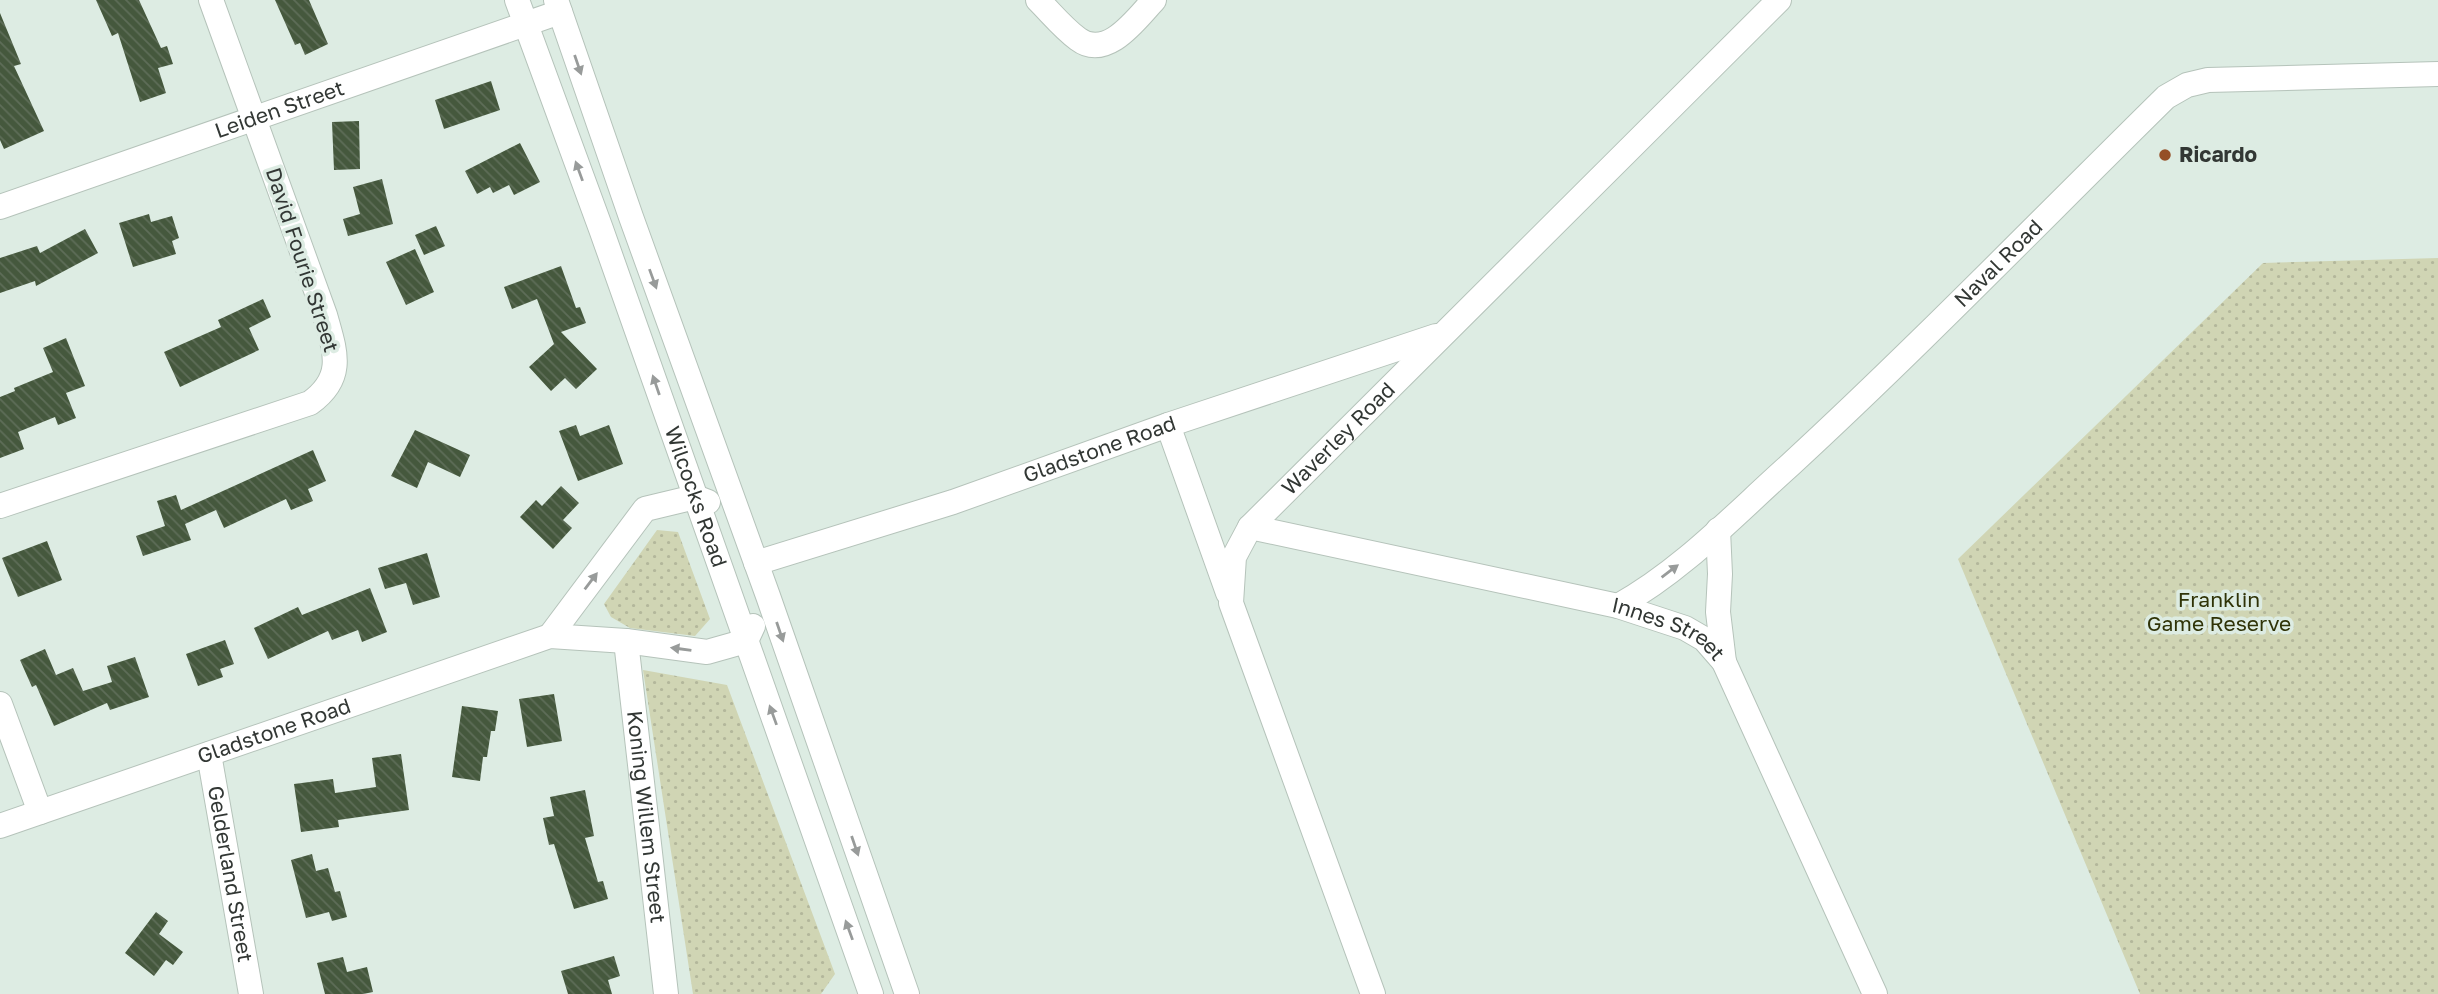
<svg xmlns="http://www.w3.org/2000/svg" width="2438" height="994" viewBox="0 0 2438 994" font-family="'Golos Text',sans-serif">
	<defs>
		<pattern id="grass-dots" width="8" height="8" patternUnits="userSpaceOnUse" patternTransform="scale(1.75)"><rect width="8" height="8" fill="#d0d5b4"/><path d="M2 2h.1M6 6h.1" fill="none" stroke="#b3b79b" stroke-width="1.8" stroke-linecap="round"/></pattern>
		<pattern id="building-back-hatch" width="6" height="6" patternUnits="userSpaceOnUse" patternTransform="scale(1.75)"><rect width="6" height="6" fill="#45583d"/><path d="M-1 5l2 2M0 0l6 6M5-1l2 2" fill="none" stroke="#5e6d58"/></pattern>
	</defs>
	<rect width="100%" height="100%" fill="#ddece3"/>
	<!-- grass -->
	<path fill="url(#grass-dots)" d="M 2438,258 L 2438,994 L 2140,994 L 1958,559 L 2263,263 Z
		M 657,530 L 678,532 L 710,619 L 695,636 L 630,628 L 611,617 L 604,604 Z
		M 643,670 L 727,685 L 835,974 L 821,994 L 693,994 Z"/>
	<!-- building -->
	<path fill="url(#building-back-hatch)" d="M 96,0 L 139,0 L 161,48 L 167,46 L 173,64 L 158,68 L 166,93 L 140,102 L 118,33 L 112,36 Z
		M 275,0 L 309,0 L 328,44 L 305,55 L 300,43 L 295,45 Z
		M 0,13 L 21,64 L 14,66 L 44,131 L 4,149 L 0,140 Z
		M 491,81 L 500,110 L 444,129 L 435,100 Z
		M 359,121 L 360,169 L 334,170 L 332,122 Z
		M 520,143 L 540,182 L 514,195 L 509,185 L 493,193 L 490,187 L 477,194 L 465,171 Z
		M 382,179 L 393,224 L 348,236 L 343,219 L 360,214 L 353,187 Z
		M 149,214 L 151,222 L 172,216 L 179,238 L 172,241 L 176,254 L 133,267 L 119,223 Z
		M 436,226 L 445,246 L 424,255 L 415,235 Z
		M 85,229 L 98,253 L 36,286 L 35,281 L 0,293 L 0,258 L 37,246 L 40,253 Z
		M 415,249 L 434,292 L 406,305 L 386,262 Z
		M 561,266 L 576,308 L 580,307 L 586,323 L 561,332 L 597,369 L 576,389 L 565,378 L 551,391 L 529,367 L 554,344 L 537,299 L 512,309 L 504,287 Z
		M 263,299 L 271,317 L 249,328 L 259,350 L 180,387 L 164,352 L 221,327 L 218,320 Z
		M 66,338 L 85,386 L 66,393 L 76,418 L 58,425 L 55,417 L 18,432 L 24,449 L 0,458 L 0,397 L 15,391 L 14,388 L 53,372 L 43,348 Z
		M 576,425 L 580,436 L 609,425 L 623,464 L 578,481 L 559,431 Z
		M 415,430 L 470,455 L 460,477 L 428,462 L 417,488 L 391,476 Z
		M 313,450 L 326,481 L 308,489 L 313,501 L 291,510 L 286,499 L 224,528 L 216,510 L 185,524 L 191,540 L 143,556 L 136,536 L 165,526 L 157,501 L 176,495 L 181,510 Z
		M 561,486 L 579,503 L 563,520 L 572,528 L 553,549 L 520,517 L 536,500 L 542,506 Z
		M 47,541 L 62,580 L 18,597 L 2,558 Z
		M 427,553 L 440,597 L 413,605 L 406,583 L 385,589 L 378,568 Z
		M 370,588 L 387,632 L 362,642 L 358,630 L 332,640 L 328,631 L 268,659 L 254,628 L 298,607 L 302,615 Z
		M 225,640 L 234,664 L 220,669 L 223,677 L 198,686 L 186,654 Z
		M 45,649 L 56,675 L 73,668 L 83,691 L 112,682 L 107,666 L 135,657 L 149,697 L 110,710 L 107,703 L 54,726 L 36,685 L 32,687 L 20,660 Z
		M 554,694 L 562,741 L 527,747 L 519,699 Z
		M 462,706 L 498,711 L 495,731 L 491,731 L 487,757 L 483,757 L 480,781 L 452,777 Z
		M 401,754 L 409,810 L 338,820 L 339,827 L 301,832 L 294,784 L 333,779 L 335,793 L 376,787 L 372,758 Z
		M 585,790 L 594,836 L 585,838 L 598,882 L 603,881 L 608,899 L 574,909 L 554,844 L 549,845 L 543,818 L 554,816 L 550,797 Z
		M 312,854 L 316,871 L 328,868 L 335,892 L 340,891 L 347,917 L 332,921 L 329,912 L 306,918 L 291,860 Z
		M 156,912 L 168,921 L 159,934 L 183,952 L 173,965 L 166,960 L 154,976 L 125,953 Z
		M 614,956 L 620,976 L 608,980 L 612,994 L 568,994 L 561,971 Z
		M 343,957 L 347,972 L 367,967 L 373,992 L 363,994 L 325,994 L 317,963 Z"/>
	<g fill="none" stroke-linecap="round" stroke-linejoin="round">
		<!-- minor casing -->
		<g stroke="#b5c3ba" stroke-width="26">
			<g id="minor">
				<path id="s1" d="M 517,0 L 601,229 L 871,994"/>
				<path d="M 556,0 L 631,217 L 768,596 L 907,994"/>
				<path d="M 1038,0 C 1051,13 1063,28 1078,39 C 1107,61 1137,18 1154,0"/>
				<path id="s2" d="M 0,207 L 560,12"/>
				<path d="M 1168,425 L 1228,593"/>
				<path d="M 0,506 L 310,403 C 346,377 335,351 325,315 L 211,0"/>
				<path id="s3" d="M 1250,527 L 1618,606 L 1685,628 L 1704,639 L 1724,662 L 1875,994"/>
				<path d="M 1718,530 L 1720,574 L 1718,612 L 1724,662"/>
				<path id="s4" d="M 756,563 L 953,502 L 1168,425 L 1436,336"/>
				<path id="s5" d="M 1618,606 C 1683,570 1735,514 1790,465 C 1919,346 2041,220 2166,97 L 2187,85 L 2208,80 L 2438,74"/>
				<path d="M 550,636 L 645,509 L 695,497 L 708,502"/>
				<path id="s6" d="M 626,641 L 666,994"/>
				<path d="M 0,704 L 40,812"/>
				<path id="s7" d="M 209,754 L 251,994"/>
				<path id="s8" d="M 0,826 L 550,636 L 626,641 L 707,652 L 746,641 L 753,626"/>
				<path id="s9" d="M 1373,994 L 1231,603 L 1234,557 L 1250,527 L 1779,0"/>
			</g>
		</g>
		<!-- minor -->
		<use href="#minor" stroke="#fff" stroke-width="24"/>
	</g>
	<!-- one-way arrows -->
	<defs><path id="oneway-solid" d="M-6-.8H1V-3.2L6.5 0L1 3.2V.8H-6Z" transform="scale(1.75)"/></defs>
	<g fill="#989b9a">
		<use href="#oneway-solid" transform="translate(578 65) rotate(71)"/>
		<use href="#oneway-solid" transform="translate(579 171) rotate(-110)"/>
		<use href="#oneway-solid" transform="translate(653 279) rotate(70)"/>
		<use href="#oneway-solid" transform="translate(656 385) rotate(-109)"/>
		<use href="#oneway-solid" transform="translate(1670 571) rotate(-37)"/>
		<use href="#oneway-solid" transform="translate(591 581) rotate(-53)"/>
		<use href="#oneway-solid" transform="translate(780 632) rotate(71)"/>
		<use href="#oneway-solid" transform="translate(681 649) rotate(-172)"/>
		<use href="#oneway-solid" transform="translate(773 715) rotate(-110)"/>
		<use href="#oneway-solid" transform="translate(855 846) rotate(71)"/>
		<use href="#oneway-solid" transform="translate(849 930) rotate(-110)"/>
	</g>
	<!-- markers -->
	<circle fill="#954f27" stroke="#ddece3" stroke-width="2.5" cx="2165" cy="155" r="7"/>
	<g text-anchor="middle" stroke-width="7" stroke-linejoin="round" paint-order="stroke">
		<!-- street labels -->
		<g font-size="21" fill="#323734" stroke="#ddece3">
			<text dy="7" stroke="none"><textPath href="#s2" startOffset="296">Leiden Street</textPath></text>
			<text transform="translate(302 260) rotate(72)" y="7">David Fourie Street</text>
			<text dy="7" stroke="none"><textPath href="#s5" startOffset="513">Naval Road</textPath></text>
			<text dy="7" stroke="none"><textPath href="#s9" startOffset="621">Waverley Road</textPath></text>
			<text dy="7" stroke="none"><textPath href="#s4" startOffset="362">Gladstone Road</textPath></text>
			<text dy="7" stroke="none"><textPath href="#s1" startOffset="528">Wilcocks Road</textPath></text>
			<text dy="7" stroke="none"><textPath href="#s3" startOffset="432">Innes Street</textPath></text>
			<text dy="7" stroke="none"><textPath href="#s8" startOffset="290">Gladstone Road</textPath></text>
			<text dy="7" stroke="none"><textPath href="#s6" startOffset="177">Koning Willem Street</textPath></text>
			<text dy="7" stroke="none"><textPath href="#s7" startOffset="122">Gelderland Street</textPath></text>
		</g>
		<!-- poi labels -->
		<g font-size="21" font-weight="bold" fill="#323734" stroke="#ddece3" text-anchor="start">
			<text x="2179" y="162">Ricardo</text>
		</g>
		<!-- park labels -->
		<g font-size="21" fill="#2f3307" stroke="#ddece3">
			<text x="2219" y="607">Franklin<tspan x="2219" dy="24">Game Reserve</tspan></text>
		</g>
	</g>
</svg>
